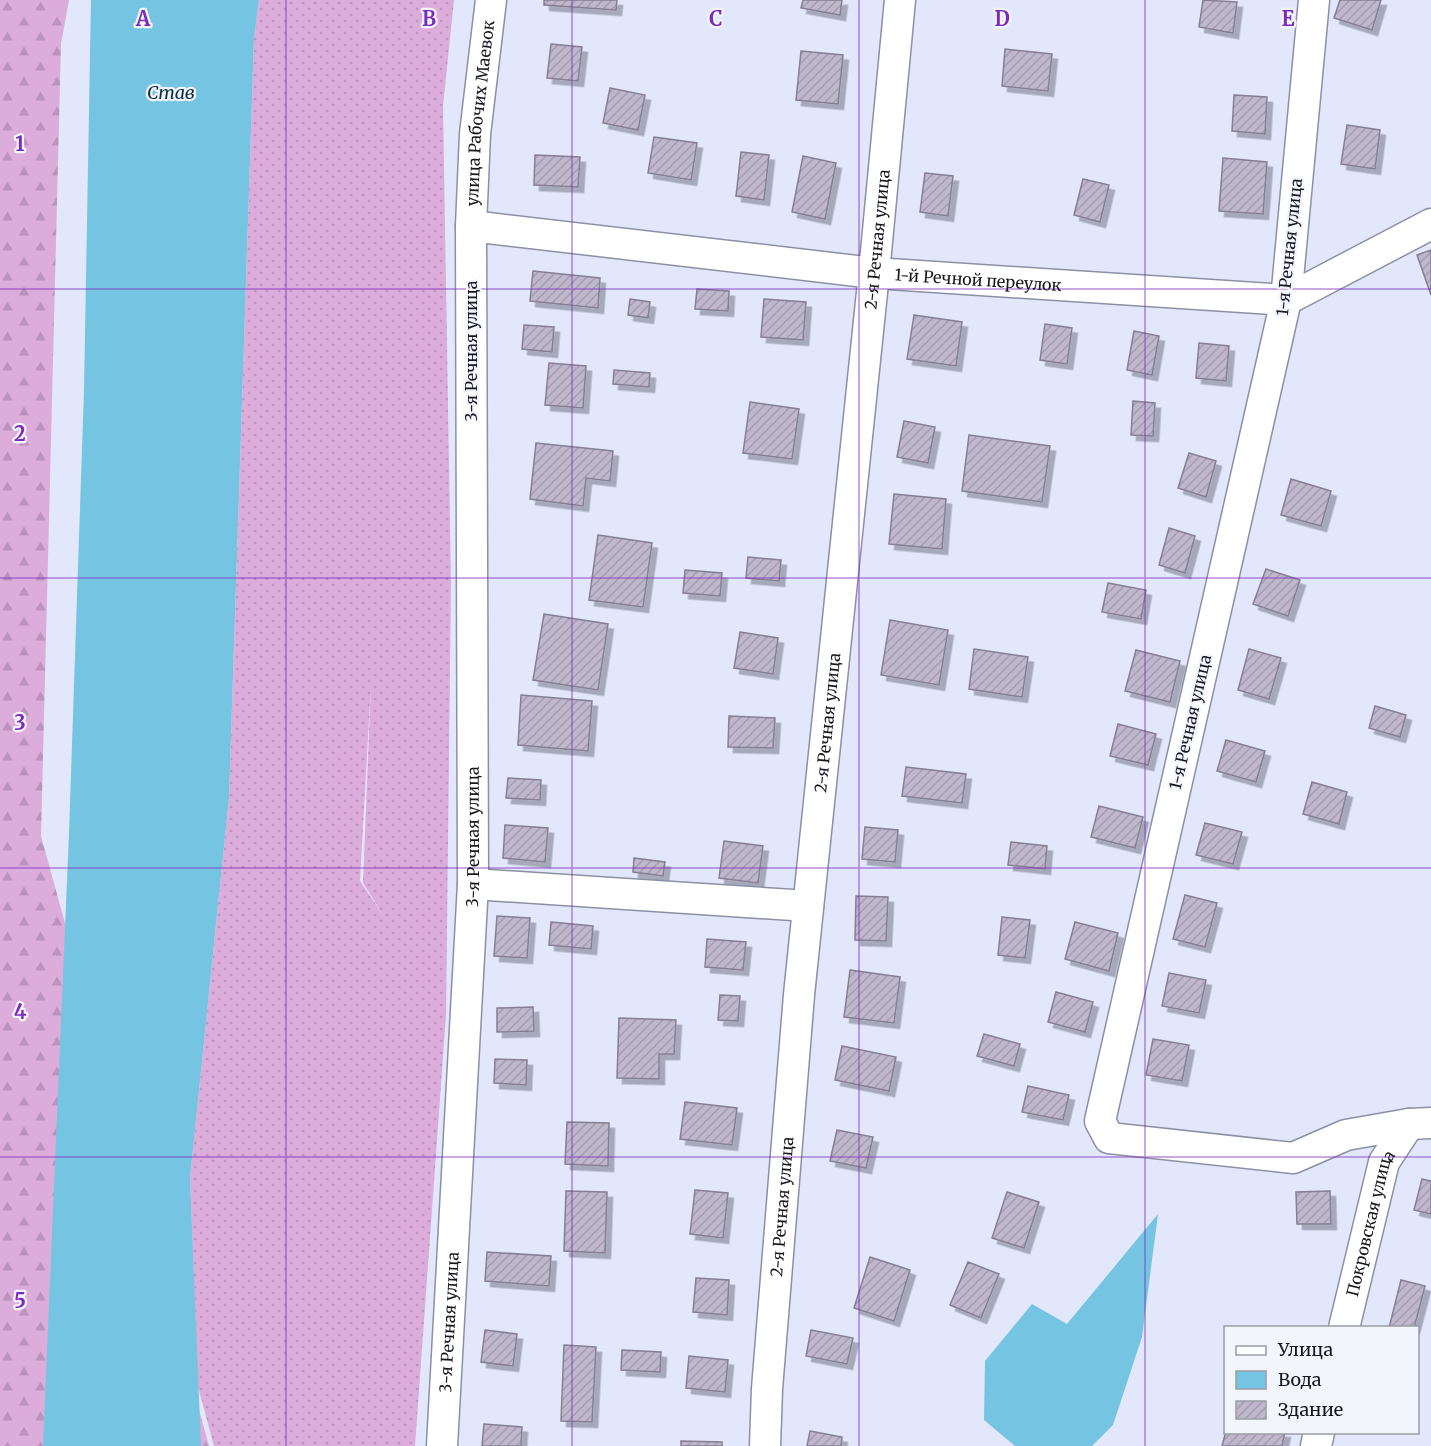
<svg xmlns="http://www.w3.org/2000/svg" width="1431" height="1446" viewBox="0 0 1431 1446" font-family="Merriweather,serif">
	<defs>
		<pattern id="grass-dots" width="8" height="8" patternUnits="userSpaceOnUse" patternTransform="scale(1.5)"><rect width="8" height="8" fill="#dcacdb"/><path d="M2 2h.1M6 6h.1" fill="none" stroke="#bc93bc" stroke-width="1.8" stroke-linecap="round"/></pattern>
		<pattern id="forest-firs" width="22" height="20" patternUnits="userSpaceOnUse" patternTransform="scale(1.5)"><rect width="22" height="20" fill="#dcacdb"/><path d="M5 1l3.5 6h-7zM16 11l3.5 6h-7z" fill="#bc93bc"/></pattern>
		<pattern id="building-hatch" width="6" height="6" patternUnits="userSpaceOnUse" patternTransform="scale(1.5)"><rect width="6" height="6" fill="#bfb8cc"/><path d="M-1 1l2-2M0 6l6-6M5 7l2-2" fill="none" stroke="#a39daf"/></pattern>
		<filter id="shadow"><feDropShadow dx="5.5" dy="5.5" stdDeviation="0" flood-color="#0004"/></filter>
	</defs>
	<rect width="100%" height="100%" fill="#e2e7fc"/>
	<!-- grass -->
	<path fill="url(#grass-dots)" fill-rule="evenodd" d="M 259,0 L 454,0 L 443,106 L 451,583 L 446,1015 L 415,1446 L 214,1446 L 198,1387 L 190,1178 L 229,798 L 254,38 ZM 371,683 L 363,883 L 385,918 L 360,881 Z"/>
	<!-- forest -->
	<path fill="url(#forest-firs)" d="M 0,0 L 69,0 L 61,44 L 41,836 L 209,1446 L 0,1446 Z"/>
	<!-- water -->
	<path fill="#75c4e1" d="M 91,0 L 259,0 L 254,38 L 229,798 L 190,1178 L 201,1446 L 43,1446 L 69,834 L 84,390 Z
		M 1158,1214 L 1142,1337 L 1113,1425 L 1092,1446 L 1015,1446 L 984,1420 L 985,1361 L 1032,1304 L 1067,1324 Z"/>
	<!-- building -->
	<path fill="url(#building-hatch)" stroke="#867f92" stroke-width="1.5" filter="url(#shadow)" d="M 544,0 L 617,0 L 616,10 L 544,5 Z
		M 803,0 L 842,0 L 840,15 L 801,8 Z
		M 1203,0 L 1237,2 L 1233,33 L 1199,27 Z
		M 1340,0 L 1381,0 L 1372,30 L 1334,18 Z
		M 551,44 L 582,47 L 578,81 L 547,78 Z
		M 1005,49 L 1052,54 L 1048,91 L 1002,86 Z
		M 801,51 L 843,55 L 838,104 L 796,100 Z
		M 610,88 L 645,95 L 638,130 L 603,123 Z
		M 1234,95 L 1267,97 L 1265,134 L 1232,131 Z
		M 1347,125 L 1380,130 L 1375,169 L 1341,164 Z
		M 654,137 L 697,143 L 691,180 L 648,173 Z
		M 741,152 L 769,155 L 764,200 L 736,196 Z
		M 535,155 L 580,157 L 578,187 L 534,185 Z
		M 803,156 L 836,163 L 825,219 L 792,212 Z
		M 1223,158 L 1267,162 L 1263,214 L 1219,211 Z
		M 925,173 L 953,176 L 948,216 L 920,212 Z
		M 1083,179 L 1109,185 L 1100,222 L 1074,215 Z
		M 1431,250 L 1431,295 L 1417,255 Z
		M 533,271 L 600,278 L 598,308 L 530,301 Z
		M 697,289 L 729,291 L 728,311 L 695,309 Z
		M 630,299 L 650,302 L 648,318 L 628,315 Z
		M 764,299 L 806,302 L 803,340 L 761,337 Z
		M 914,315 L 962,322 L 956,366 L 907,359 Z
		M 1045,324 L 1072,328 L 1067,364 L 1040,360 Z
		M 524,325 L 554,327 L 552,352 L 522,349 Z
		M 1134,331 L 1159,336 L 1152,375 L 1127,370 Z
		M 1199,343 L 1229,346 L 1226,381 L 1196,378 Z
		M 549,363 L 586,366 L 583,408 L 545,405 Z
		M 614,370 L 650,373 L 649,387 L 613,384 Z
		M 1133,401 L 1155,403 L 1153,436 L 1131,435 Z
		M 750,402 L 799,409 L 792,459 L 743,453 Z
		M 904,421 L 935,427 L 928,463 L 897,457 Z
		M 969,435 L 1050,446 L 1042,502 L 962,491 Z
		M 536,443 L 613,451 L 610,481 L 586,478 L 583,506 L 530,499 Z
		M 1189,453 L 1216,461 L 1206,497 L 1178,488 Z
		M 1291,479 L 1331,491 L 1321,526 L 1281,515 Z
		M 894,494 L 946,499 L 942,549 L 889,544 Z
		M 1169,528 L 1195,536 L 1185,573 L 1159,565 Z
		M 598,535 L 652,543 L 643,607 L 589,600 Z
		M 748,557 L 781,560 L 779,581 L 746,578 Z
		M 1266,569 L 1300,580 L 1288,616 L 1253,604 Z
		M 685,570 L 722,573 L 720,596 L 683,593 Z
		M 1108,583 L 1146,590 L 1141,619 L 1102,612 Z
		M 544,614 L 608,624 L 598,690 L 533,680 Z
		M 890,620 L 948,630 L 939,685 L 881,675 Z
		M 740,632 L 778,638 L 773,674 L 734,668 Z
		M 974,649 L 1028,657 L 1022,697 L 969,689 Z
		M 1249,649 L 1281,658 L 1269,699 L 1238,690 Z
		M 1136,650 L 1180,661 L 1170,702 L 1125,691 Z
		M 521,695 L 592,701 L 588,751 L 518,745 Z
		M 1375,706 L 1406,715 L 1400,737 L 1369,728 Z
		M 729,716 L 775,718 L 773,748 L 728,747 Z
		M 1118,724 L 1156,734 L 1148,765 L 1110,756 Z
		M 1226,740 L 1265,751 L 1256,782 L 1217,771 Z
		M 906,767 L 966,774 L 962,803 L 902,796 Z
		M 508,778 L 541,780 L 540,800 L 506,798 Z
		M 1312,782 L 1347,792 L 1339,824 L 1303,814 Z
		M 1099,806 L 1143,817 L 1135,848 L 1091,837 Z
		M 1205,823 L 1242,832 L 1233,864 L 1196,855 Z
		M 505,825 L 548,828 L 545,862 L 503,858 Z
		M 865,827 L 898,830 L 895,862 L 862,859 Z
		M 724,841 L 763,846 L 758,883 L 719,878 Z
		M 1011,842 L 1047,846 L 1045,869 L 1008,865 Z
		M 634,858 L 665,862 L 663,876 L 633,872 Z
		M 1185,895 L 1217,903 L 1205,947 L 1173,939 Z
		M 856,896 L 888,897 L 886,941 L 855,940 Z
		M 497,916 L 530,918 L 527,958 L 494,956 Z
		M 1002,917 L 1030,920 L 1025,958 L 998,955 Z
		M 551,922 L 593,926 L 591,949 L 549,945 Z
		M 1075,922 L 1118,933 L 1109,971 L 1065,959 Z
		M 707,939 L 746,942 L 743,970 L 705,967 Z
		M 850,970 L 900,977 L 894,1023 L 844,1017 Z
		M 1169,973 L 1206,980 L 1199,1013 L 1162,1006 Z
		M 1056,992 L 1093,1002 L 1085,1032 L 1048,1022 Z
		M 720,995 L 740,996 L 738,1021 L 718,1020 Z
		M 533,1007 L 534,1031 L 497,1032 L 497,1008 Z
		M 619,1018 L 676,1020 L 674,1054 L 659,1054 L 659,1079 L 617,1078 Z
		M 984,1034 L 1020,1044 L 1014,1066 L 977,1056 Z
		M 1153,1039 L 1189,1045 L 1182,1081 L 1146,1075 Z
		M 842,1046 L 896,1057 L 889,1091 L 835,1080 Z
		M 495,1059 L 527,1060 L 526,1085 L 494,1083 Z
		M 1028,1086 L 1069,1095 L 1063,1120 L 1022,1112 Z
		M 685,1102 L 737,1108 L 732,1145 L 680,1139 Z
		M 567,1122 L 609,1123 L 608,1166 L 565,1164 Z
		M 837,1130 L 873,1137 L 866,1168 L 830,1161 Z
		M 1422,1179 L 1431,1181 L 1431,1214 L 1414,1210 Z
		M 695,1190 L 728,1193 L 723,1238 L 690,1234 Z
		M 566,1191 L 607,1192 L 605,1253 L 564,1251 Z
		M 1330,1191 L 1331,1224 L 1297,1224 L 1296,1192 Z
		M 1007,1192 L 1039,1202 L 1024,1248 L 992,1238 Z
		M 487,1252 L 551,1256 L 549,1286 L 485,1281 Z
		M 870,1257 L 910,1270 L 894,1321 L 854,1308 Z
		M 968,1262 L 999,1274 L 981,1318 L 950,1305 Z
		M 696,1278 L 729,1280 L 727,1315 L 693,1312 Z
		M 1401,1280 L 1425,1286 L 1414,1328 L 1389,1328 Z
		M 485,1330 L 517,1334 L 513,1366 L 481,1362 Z
		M 811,1330 L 853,1338 L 847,1364 L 806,1356 Z
		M 564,1345 L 596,1347 L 592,1422 L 561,1421 Z
		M 622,1350 L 661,1352 L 660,1372 L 621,1370 Z
		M 689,1356 L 728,1360 L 725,1392 L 686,1388 Z
		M 484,1424 L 522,1427 L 521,1446 L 482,1446 Z
		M 810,1431 L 842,1437 L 841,1446 L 807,1446 Z
		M 1226,1431 L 1226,1432 L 1285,1432 L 1282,1446 L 1222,1446 Z
		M 681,1441 L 722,1442 L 722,1446 L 681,1446 Z"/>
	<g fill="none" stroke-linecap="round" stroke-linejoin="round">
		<!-- minor casing -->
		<g stroke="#8c90a4" stroke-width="33">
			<g id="minor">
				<path d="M 1314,0 L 1286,300 L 1100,1121 L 1109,1138 L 1293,1158 L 1346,1135 L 1409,1124 L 1431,1123"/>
				<path id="s1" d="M 471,226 L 874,273 L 1286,300 L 1431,224"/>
				<path d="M 473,884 L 808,906"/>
				<path id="s2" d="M 1344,1328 L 1384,1162 L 1409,1124"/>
				<path id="s3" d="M 442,1446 L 473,884 L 471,226 L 475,134 L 491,0"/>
				<path id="s4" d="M 765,1446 L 767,1389 L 799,995 L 874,273 L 900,0"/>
				<path d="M 1316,1446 L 1319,1432"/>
			</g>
		</g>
		<!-- minor -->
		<use href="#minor" stroke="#fff" stroke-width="30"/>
	</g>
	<!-- grid -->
	<path fill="none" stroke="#7b2cbf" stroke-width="1.5" stroke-opacity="0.55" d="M 286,0 L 286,1446M 572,0 L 572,1446M 859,0 L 859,1446M 1145,0 L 1145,1446M 0,289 L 1431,289M 0,578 L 1431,578M 0,868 L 1431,868M 0,1157 L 1431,1157"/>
	<g text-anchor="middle" stroke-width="4.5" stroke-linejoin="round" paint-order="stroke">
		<!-- street labels -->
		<g font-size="16" fill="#16171e" stroke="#f3f5fd">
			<text dy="6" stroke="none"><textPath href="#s3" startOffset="1334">улица Рабочих Маевок</textPath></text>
			<text dy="6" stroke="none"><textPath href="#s4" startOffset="1212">2-я Речная улица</textPath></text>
			<text transform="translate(1289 247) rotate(-84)" y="6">1-я Речная улица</text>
			<text dy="6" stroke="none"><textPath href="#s1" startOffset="510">1-й Речной переулок</textPath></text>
			<text transform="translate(471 351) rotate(-90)" y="6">3-я Речная улица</text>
			<text transform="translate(1190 722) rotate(-77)" y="6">1-я Речная улица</text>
			<text dy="6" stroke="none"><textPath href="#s4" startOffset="726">2-я Речная улица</textPath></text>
			<text dy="6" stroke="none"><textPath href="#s3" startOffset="610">3-я Речная улица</textPath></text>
			<text dy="6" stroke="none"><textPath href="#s4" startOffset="240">2-я Речная улица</textPath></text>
			<text dy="6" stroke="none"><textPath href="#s2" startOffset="108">Покровская улица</textPath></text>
			<text dy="6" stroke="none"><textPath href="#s3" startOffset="124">3-я Речная улица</textPath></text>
		</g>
		<!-- water labels -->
		<g font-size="18" font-style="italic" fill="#0a303d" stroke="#f3f5fd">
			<text x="171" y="99">Став</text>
		</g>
	</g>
	<g font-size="20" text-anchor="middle" font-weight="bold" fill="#7b2cbf" stroke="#f3f5fd" stroke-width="4.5" stroke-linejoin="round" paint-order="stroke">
		<text x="143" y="26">A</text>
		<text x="429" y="26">B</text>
		<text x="716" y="26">C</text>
		<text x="1002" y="26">D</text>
		<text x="1288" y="26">E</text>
		<text x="20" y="151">1</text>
		<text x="20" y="441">2</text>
		<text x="20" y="730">3</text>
		<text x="20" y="1019">4</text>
		<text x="20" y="1308">5</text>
	</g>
	<!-- legend -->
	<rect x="1224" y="1326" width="195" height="108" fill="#f3f5fd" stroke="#9b9ca4" stroke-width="1.5"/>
	<rect x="1236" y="1346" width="30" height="9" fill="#ffffff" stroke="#9b9ca4" stroke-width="1.5"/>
	<text x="1278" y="1356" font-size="18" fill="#16171e">Улица</text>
	<rect x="1236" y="1371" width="30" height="18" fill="#75c4e1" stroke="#9b9ca4" stroke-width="1.5"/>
	<text x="1278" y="1386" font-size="18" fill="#16171e">Вода</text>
	<rect x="1236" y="1401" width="30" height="18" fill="url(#building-hatch)" stroke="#9b9ca4" stroke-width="1.5"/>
	<text x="1278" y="1416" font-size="18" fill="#16171e">Здание</text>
</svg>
